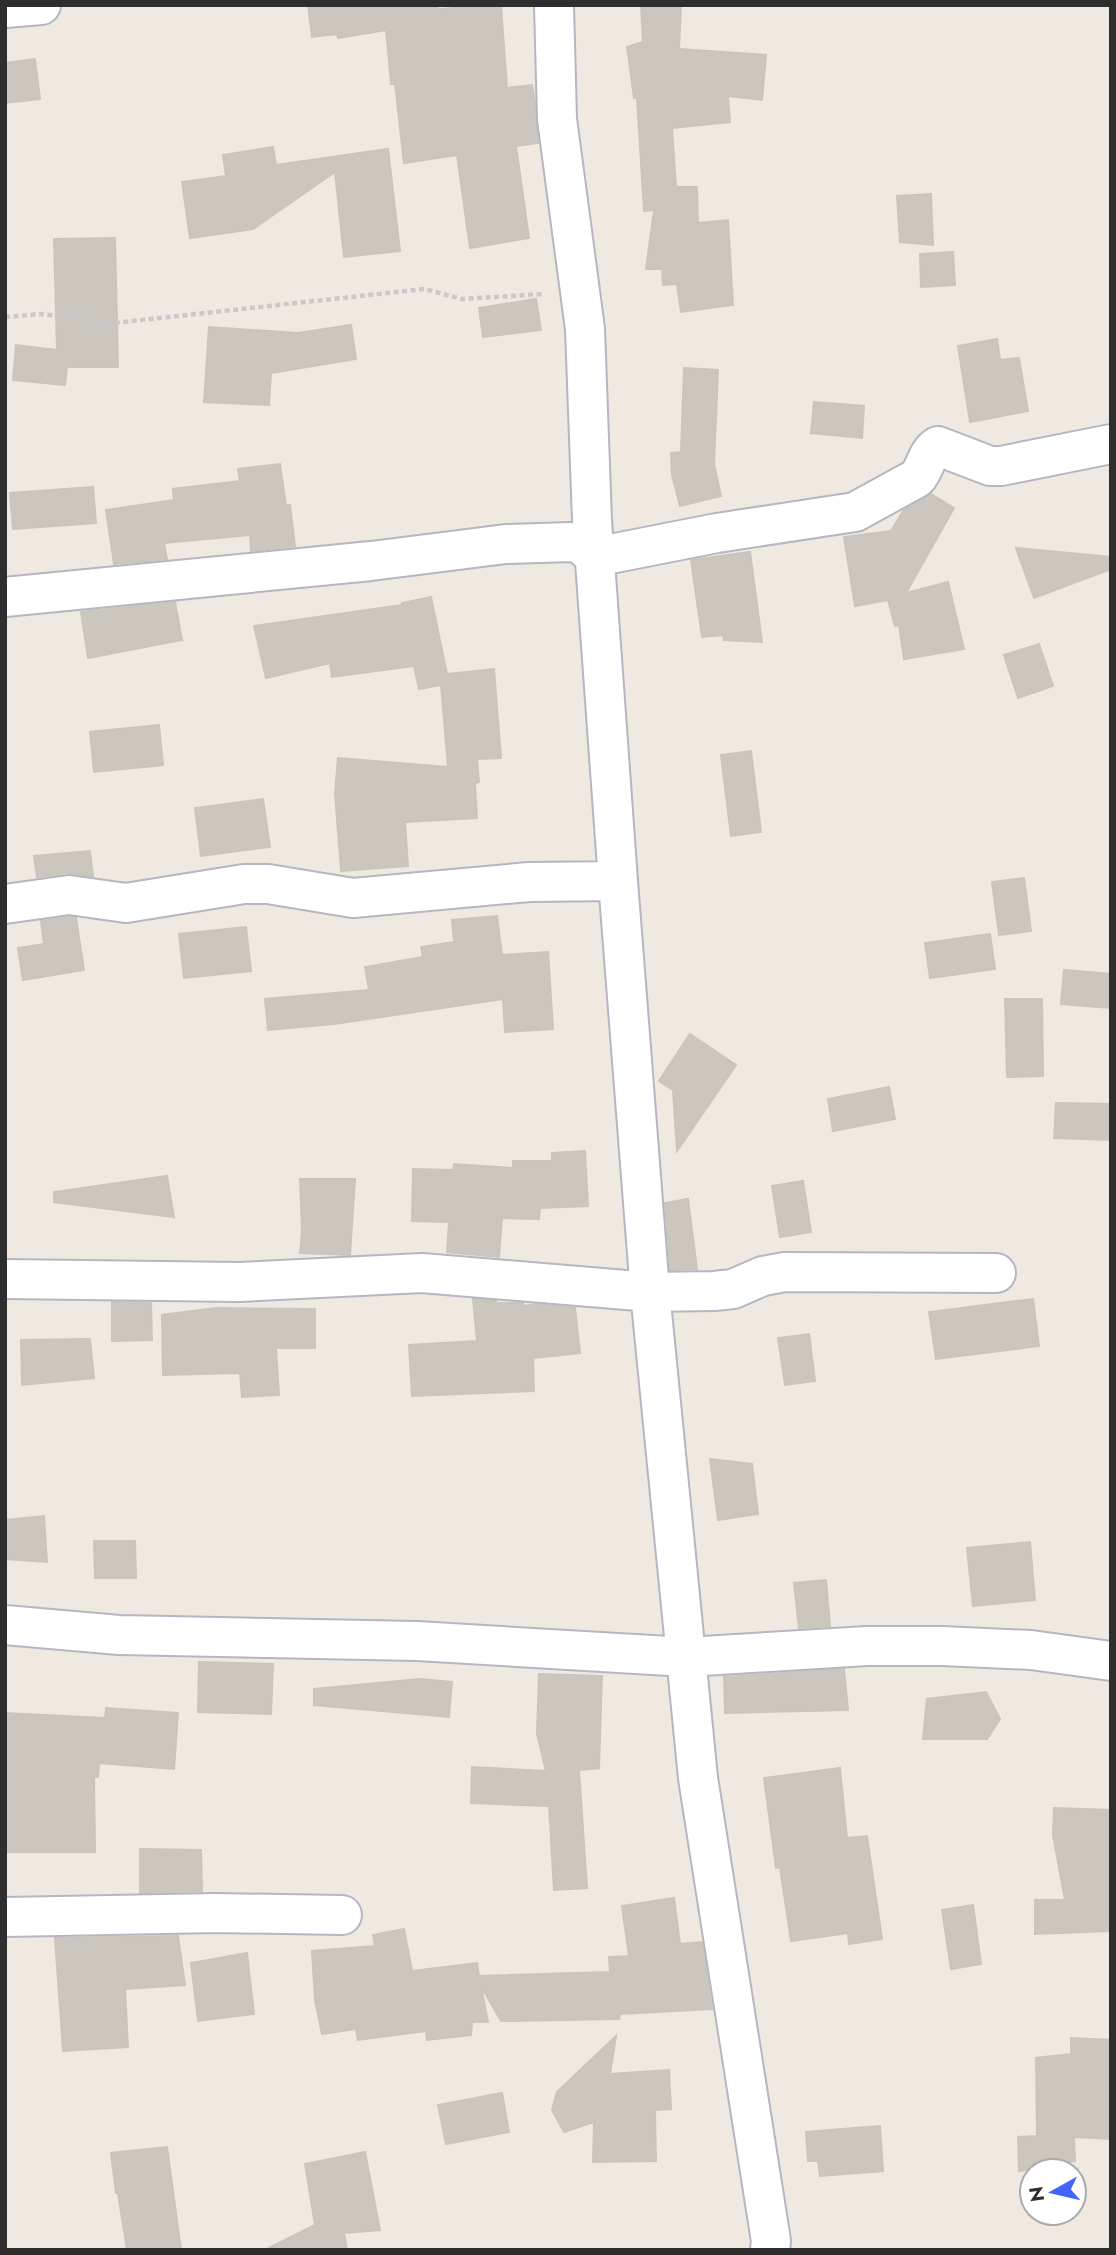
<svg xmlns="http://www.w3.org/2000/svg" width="1116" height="2255" viewBox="0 0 1116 2255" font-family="Jost,sans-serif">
	<rect width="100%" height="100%" fill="#efe9e1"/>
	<!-- building -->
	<path fill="#cbc7bf" stroke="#cbc5ba" stroke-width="2" d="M 308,5 L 437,5 L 438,9 L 501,5 L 507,88 L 532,85 L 535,103 L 538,143 L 516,146 L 529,238 L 470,248 L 457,155 L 404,163 L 395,84 L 391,84 L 386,30 L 338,38 L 337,34 L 312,37 Z
		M 641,5 L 681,5 L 679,49 L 766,55 L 762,100 L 728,96 L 730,122 L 672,128 L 676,187 L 697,187 L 698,223 L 728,220 L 733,305 L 681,312 L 677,284 L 663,285 L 662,269 L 646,269 L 654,210 L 644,211 L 637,98 L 634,98 L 627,47 L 643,42 Z
		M 35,59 L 40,99 L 5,103 L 5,63 Z
		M 273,147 L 276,165 L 388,149 L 400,251 L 344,257 L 335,172 L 253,229 L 190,238 L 182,182 L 226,176 L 223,155 Z
		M 931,194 L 933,245 L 900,242 L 897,196 Z
		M 115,238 L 118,367 L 67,367 L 65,385 L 13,380 L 16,345 L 57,350 L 54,239 Z
		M 953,252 L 955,285 L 921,287 L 920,254 Z
		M 536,299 L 541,330 L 483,337 L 479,308 Z
		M 351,325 L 356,359 L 271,373 L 269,405 L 204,402 L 209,327 L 298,333 Z
		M 997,339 L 1000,360 L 1019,358 L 1028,411 L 970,422 L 958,346 Z
		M 684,368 L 718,370 L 714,464 L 721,496 L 680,506 L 672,475 L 671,453 L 681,452 Z
		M 814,402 L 864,406 L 862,438 L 811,433 Z
		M 280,464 L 286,506 L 290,505 L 295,546 L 251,551 L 250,535 L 164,543 L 167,559 L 114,564 L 106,510 L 174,500 L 173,489 L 240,481 L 238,469 Z
		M 93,487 L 96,523 L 13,529 L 10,493 Z
		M 931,494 L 954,508 L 906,593 L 948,582 L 964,649 L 904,659 L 899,625 L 895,626 L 888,600 L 855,606 L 844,537 L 891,531 L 903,511 Z
		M 1016,548 L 1111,557 L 1111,569 L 1034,598 Z
		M 750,552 L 762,642 L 724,640 L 723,635 L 702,637 L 691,560 Z
		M 431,597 L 447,674 L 494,669 L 501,758 L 477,759 L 479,782 L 475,783 L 477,818 L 405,822 L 408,866 L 341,871 L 335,793 L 338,758 L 448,767 L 441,685 L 419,689 L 414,666 L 332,677 L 330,663 L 266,678 L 254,626 L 402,605 L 402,603 Z
		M 175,602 L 182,640 L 88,658 L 81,612 Z
		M 1039,644 L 1053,686 L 1018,698 L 1004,655 Z
		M 159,725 L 163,765 L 94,772 L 90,732 Z
		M 751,751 L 761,832 L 731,836 L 721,755 Z
		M 263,799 L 270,847 L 201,856 L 195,808 Z
		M 90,851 L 93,876 L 66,873 L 37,877 L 34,856 Z
		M 1024,878 L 1031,931 L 999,935 L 992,882 Z
		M 497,916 L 502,955 L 548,952 L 553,1029 L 505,1032 L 503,999 L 334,1024 L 268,1030 L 265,999 L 369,990 L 365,967 L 423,957 L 421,947 L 454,942 L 452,920 Z
		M 69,917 L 76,918 L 84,970 L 23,980 L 18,948 L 44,944 L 41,921 Z
		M 246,927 L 251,971 L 184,978 L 179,934 Z
		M 990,934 L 995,969 L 930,978 L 925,943 Z
		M 1064,970 L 1111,974 L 1111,1008 L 1061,1004 Z
		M 1005,999 L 1042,999 L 1043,1076 L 1007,1077 Z
		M 690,1034 L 736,1065 L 677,1151 L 673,1090 L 659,1081 Z
		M 889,1087 L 895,1119 L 833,1131 L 828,1099 Z
		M 1056,1103 L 1111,1104 L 1111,1140 L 1054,1138 Z
		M 585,1151 L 588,1206 L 540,1208 L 539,1219 L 502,1218 L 499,1257 L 447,1252 L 449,1222 L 412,1221 L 413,1169 L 453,1170 L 454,1164 L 513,1168 L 513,1161 L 552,1161 L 552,1153 Z
		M 167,1176 L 174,1217 L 54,1202 L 54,1192 Z
		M 300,1179 L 355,1179 L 350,1255 L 300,1253 L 302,1230 Z
		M 803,1181 L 811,1232 L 780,1237 L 772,1186 Z
		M 688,1199 L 697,1269 L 670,1270 L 665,1203 Z
		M 473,1299 L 496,1301 L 496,1303 L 523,1303 L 523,1306 L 536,1304 L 575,1308 L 580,1353 L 533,1358 L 534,1391 L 412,1396 L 409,1345 L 477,1341 Z
		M 1033,1299 L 1039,1346 L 936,1359 L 929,1312 Z
		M 112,1302 L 151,1303 L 152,1340 L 112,1341 Z
		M 216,1308 L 315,1309 L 315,1348 L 276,1348 L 279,1395 L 242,1397 L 240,1373 L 163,1375 L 162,1315 Z
		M 809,1334 L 815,1381 L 785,1385 L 778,1338 Z
		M 90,1339 L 94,1378 L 22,1385 L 21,1340 Z
		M 710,1459 L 752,1464 L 758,1514 L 718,1520 Z
		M 44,1516 L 47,1562 L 5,1559 L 5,1520 Z
		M 94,1541 L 135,1541 L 136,1578 L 95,1578 Z
		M 1030,1542 L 1035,1600 L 973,1606 L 967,1548 Z
		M 826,1580 L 830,1626 L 799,1628 L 794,1583 Z
		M 199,1662 L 273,1664 L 271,1714 L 198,1712 Z
		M 844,1669 L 848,1710 L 725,1713 L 724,1677 Z
		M 539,1674 L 602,1676 L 599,1768 L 579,1770 L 587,1888 L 554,1890 L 549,1806 L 471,1803 L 472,1767 L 546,1771 L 537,1734 Z
		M 420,1679 L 452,1682 L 449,1717 L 314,1705 L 314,1689 Z
		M 986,1692 L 1000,1719 L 987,1739 L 923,1739 L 927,1699 Z
		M 106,1708 L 178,1713 L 174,1769 L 99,1763 L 98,1777 L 94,1777 L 95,1852 L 5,1852 L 5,1713 L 105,1718 Z
		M 840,1768 L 847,1838 L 867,1836 L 882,1939 L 849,1944 L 848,1933 L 791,1941 L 780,1867 L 776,1868 L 764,1778 Z
		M 1054,1808 L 1110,1810 L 1111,1931 L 1035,1934 L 1035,1900 L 1065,1900 L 1053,1835 Z
		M 140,1849 L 201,1850 L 202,1891 L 140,1893 Z
		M 674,1898 L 680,1944 L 702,1942 L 712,2009 L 620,2014 L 619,2019 L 501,2021 L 481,1986 L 488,2022 L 472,2022 L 471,2035 L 427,2040 L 426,2031 L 358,2040 L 356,2029 L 322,2034 L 315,2000 L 312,1951 L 375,1946 L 373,1935 L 404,1929 L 412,1971 L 477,1963 L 479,1976 L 610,1972 L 609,1957 L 629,1956 L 622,1906 Z
		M 973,1905 L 981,1964 L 951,1969 L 942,1910 Z
		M 178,1936 L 185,1985 L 125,1989 L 128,2047 L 63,2051 L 55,1938 Z
		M 247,1953 L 254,2014 L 198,2021 L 191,1963 Z
		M 616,2036 L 610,2074 L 669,2070 L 671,2109 L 655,2110 L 656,2161 L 593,2162 L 594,2122 L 564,2132 L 552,2110 L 557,2092 Z
		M 1071,2038 L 1111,2040 L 1108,2102 L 1111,2102 L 1111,2139 L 1074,2137 L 1075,2161 L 1019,2171 L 1018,2137 L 1037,2136 L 1036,2058 L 1071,2054 Z
		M 502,2093 L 509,2132 L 446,2144 L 438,2105 Z
		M 880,2126 L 883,2171 L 820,2176 L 818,2161 L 808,2161 L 806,2132 Z
		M 167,2147 L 181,2250 L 127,2250 L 118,2193 L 116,2193 L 111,2153 Z
		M 365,2152 L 380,2230 L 344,2233 L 347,2250 L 265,2250 L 315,2225 L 305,2164 Z"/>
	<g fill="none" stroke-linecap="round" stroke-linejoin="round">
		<!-- minor casing -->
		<g stroke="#b4b7c1" stroke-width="42">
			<path id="minor" d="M 554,5 L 557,119 L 585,329 L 592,520 L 618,881 L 650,1292 L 698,1778 L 771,2241 L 770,2250
				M 5,8 L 41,5
				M 5,597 L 371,561 L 506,544 L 571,542 L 580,544 L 595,557 L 717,533 L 855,512 L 917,478 C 925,469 927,452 938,446 L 990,466 L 1001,466 L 1111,444
				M 5,904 L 69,895 L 126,903 L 244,884 L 268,884 L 353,898 L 529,882 L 618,881
				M 5,1279 L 239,1282 L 422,1273 L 650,1292 L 714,1291 L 733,1289 L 763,1276 L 785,1272 L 996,1273
				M 5,1625 L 119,1635 L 417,1641 L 686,1657 L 867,1646 L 942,1646 L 1031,1650 L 1111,1661
				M 5,1917 L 216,1913 L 342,1915"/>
		</g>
		<!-- path -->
		<path stroke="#c9c9c9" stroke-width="4.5" stroke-dasharray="5 3.5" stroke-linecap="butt" d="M 5,317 L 42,314 L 114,323 L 424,289 L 462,299 L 543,294"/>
		<!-- minor -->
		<use href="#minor" stroke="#fff" stroke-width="38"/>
	</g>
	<!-- border -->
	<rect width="1116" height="2255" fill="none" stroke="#2e2e2e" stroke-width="14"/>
	<!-- north arrow -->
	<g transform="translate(1053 2192) rotate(262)"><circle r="33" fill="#ffffff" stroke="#ababab" stroke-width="2"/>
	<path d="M0-5L12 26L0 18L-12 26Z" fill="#4264fb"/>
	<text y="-10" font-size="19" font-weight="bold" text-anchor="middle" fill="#2e2e2e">N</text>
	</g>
</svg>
